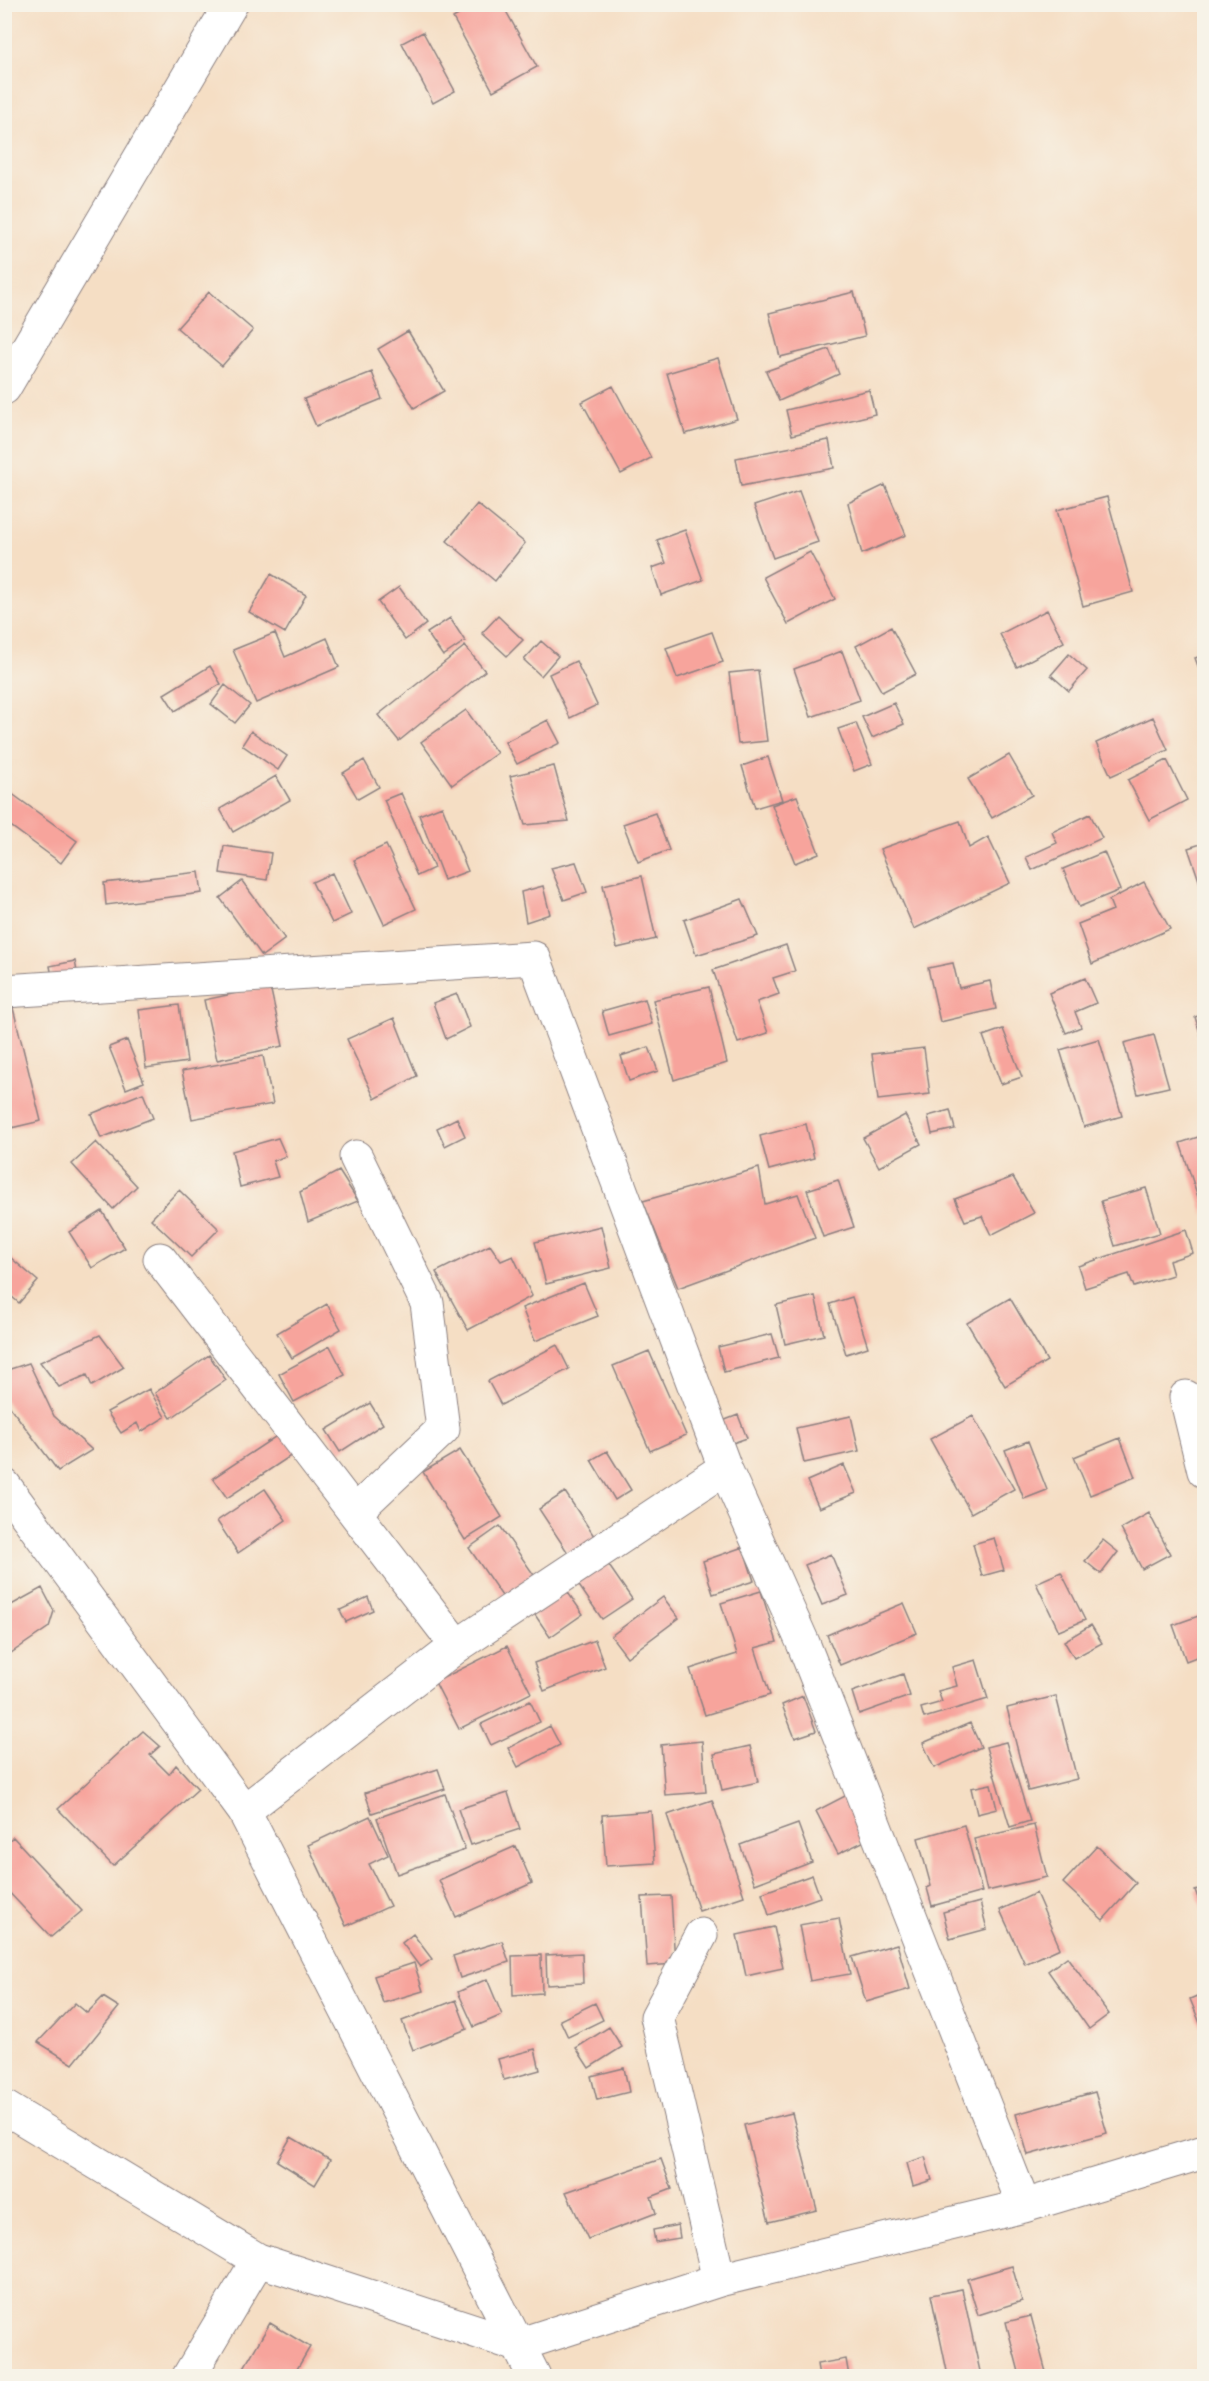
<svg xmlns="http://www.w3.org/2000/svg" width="1209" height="2381" viewBox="0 0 1209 2381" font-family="'Indie Flower',sans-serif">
	<rect width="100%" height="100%" fill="#f7f3e8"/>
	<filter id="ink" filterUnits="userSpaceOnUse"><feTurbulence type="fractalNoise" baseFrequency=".0167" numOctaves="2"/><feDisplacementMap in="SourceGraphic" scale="12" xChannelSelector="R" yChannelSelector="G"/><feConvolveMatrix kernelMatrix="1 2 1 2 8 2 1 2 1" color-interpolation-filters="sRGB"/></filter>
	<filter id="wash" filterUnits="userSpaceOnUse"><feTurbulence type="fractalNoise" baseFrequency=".008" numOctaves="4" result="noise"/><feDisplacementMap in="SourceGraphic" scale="24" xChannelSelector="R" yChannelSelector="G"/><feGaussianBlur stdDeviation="1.35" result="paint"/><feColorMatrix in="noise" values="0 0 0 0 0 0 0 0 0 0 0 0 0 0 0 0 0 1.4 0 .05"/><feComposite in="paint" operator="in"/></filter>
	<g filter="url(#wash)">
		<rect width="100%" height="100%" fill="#f5dec4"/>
		<g id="blocks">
			<!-- building -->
			<path fill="#f7a49c" d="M 477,4 L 502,4 L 537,67 L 493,91 L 453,18 Z
				M 423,32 L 455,91 L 433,103 L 402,43 Z
				M 209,292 L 253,330 L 222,366 L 177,328 Z
				M 854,292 L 865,336 L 780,357 L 769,313 Z
				M 408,331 L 444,391 L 414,408 L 378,349 Z
				M 829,349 L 839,374 L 779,401 L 766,371 Z
				M 718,358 L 737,419 L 685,434 L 667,373 Z
				M 372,372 L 382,399 L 316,426 L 304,399 Z
				M 613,386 L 651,458 L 621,474 L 582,402 Z
				M 869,390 L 875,414 L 792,435 L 786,410 Z
				M 829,440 L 834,468 L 741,486 L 736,458 Z
				M 885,485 L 906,535 L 862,554 L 848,503 Z
				M 799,491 L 818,542 L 773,558 L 754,506 Z
				M 1107,497 L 1133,592 L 1083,606 L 1057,510 Z
				M 477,504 L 525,543 L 495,581 L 447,541 Z
				M 685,530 L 703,580 L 661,595 L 652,568 L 666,563 L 657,540 Z
				M 810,552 L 835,599 L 788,624 L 763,577 Z
				M 271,574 L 306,595 L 285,633 L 249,612 Z
				M 399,587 L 426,624 L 405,640 L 378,602 Z
				M 1047,610 L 1064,642 L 1017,667 L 1000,634 Z
				M 498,616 L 523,640 L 507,656 L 482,633 Z
				M 450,618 L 465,641 L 443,656 L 427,633 Z
				M 891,627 L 916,674 L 882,692 L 856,646 Z
				M 712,632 L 723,662 L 677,678 L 666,648 Z
				M 275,633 L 285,657 L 327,638 L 339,667 L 256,703 L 233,650 Z
				M 541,641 L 558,656 L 541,676 L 524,660 Z
				M 465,646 L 485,671 L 399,741 L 378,715 Z
				M 842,651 L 860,700 L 811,717 L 794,669 Z
				M 1069,654 L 1087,670 L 1069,691 L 1051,675 Z
				M 1204,655 L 1204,682 L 1195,658 Z
				M 576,661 L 597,705 L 570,718 L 549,674 Z
				M 210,666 L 221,684 L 175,711 L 164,694 Z
				M 758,670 L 767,741 L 738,744 L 729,673 Z
				M 225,685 L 250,705 L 235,723 L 211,704 Z
				M 894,703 L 904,724 L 872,738 L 862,717 Z
				M 466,710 L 497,753 L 452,785 L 421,742 Z
				M 1153,717 L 1168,750 L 1111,776 L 1096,743 Z
				M 548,720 L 560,743 L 517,764 L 505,742 Z
				M 856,723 L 872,764 L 854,771 L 838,729 Z
				M 251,731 L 287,756 L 278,770 L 242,745 Z
				M 1009,755 L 1032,795 L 992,818 L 968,779 Z
				M 768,757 L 782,800 L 755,808 L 742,766 Z
				M 364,760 L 379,787 L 358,799 L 343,773 Z
				M 1167,760 L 1187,800 L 1149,820 L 1128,780 Z
				M 554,766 L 569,821 L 525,825 L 510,776 Z
				M 276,776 L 290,800 L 233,832 L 220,809 Z
				M 4,788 L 77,841 L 61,863 L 4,821 Z
				M 401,793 L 434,868 L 417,876 L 384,800 Z
				M 797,796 L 819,853 L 795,863 L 772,805 Z
				M 442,806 L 468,871 L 444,880 L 419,815 Z
				M 655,813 L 669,850 L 638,862 L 623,824 Z
				M 1090,814 L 1102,838 L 1032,870 L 1026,857 L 1057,843 L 1052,832 Z
				M 960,821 L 969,848 L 988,837 L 1010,883 L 914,929 L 880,849 Z
				M 1204,843 L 1204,895 L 1188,848 Z
				M 386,845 L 416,909 L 384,924 L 354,860 Z
				M 224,846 L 271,853 L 267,880 L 220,873 Z
				M 1104,852 L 1120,890 L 1079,907 L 1063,869 Z
				M 576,862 L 587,892 L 564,900 L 551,868 Z
				M 199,872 L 202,893 L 106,905 L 104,883 Z
				M 332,873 L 351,914 L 332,923 L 312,882 Z
				M 642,876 L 656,939 L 617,948 L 603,885 Z
				M 242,881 L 285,939 L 262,956 L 220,898 Z
				M 1144,882 L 1170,929 L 1092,964 L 1078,924 L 1113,910 L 1109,900 Z
				M 543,886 L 550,914 L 526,922 L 521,892 Z
				M 742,899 L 758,936 L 696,955 L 684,920 Z
				M 786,945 L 795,971 L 773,978 L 779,994 L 757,1002 L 768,1033 L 738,1043 L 713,970 Z
				M 75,961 L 79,982 L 54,987 L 50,966 Z
				M 953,963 L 959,988 L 990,981 L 996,1009 L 940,1022 L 928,968 Z
				M 1085,978 L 1096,1003 L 1075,1012 L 1081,1027 L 1066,1033 L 1049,993 Z
				M 270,986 L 283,1046 L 217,1060 L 204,1000 Z
				M 709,987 L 727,1063 L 674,1080 L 653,1000 Z
				M 457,994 L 470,1027 L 446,1039 L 433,1003 Z
				M 645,999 L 652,1024 L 609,1036 L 602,1011 Z
				M 179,1005 L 187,1062 L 146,1068 L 139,1010 Z
				M 13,1008 L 41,1121 L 11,1128 L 4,1102 L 4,1010 Z
				M 1204,1014 L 1204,1046 L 1195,1017 Z
				M 394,1018 L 417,1076 L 375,1099 L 347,1039 Z
				M 1003,1029 L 1022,1077 L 1001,1084 L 983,1036 Z
				M 1154,1035 L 1169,1087 L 1138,1094 L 1124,1043 Z
				M 1099,1039 L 1122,1116 L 1084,1127 L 1060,1050 Z
				M 127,1040 L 144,1082 L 126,1089 L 109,1047 Z
				M 649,1047 L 658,1071 L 629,1081 L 621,1056 Z
				M 924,1048 L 930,1094 L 878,1100 L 872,1054 Z
				M 263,1056 L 273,1104 L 192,1119 L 182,1071 Z
				M 143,1093 L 153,1118 L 101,1138 L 91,1114 Z
				M 950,1110 L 955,1129 L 932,1134 L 928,1116 Z
				M 905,1115 L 921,1144 L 879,1167 L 863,1138 Z
				M 457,1118 L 465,1136 L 445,1146 L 437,1128 Z
				M 806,1124 L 814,1158 L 769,1170 L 760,1136 Z
				M 1204,1135 L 1204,1215 L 1180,1143 Z
				M 278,1138 L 286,1156 L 273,1161 L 278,1177 L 240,1187 L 232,1151 Z
				M 96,1142 L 137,1186 L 113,1209 L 72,1164 Z
				M 759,1168 L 765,1204 L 798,1194 L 815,1238 L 678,1288 L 643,1201 Z
				M 339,1171 L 358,1201 L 308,1222 L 300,1192 Z
				M 1013,1177 L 1034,1213 L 991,1235 L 982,1216 L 965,1221 L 955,1199 Z
				M 838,1180 L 854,1227 L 823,1237 L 807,1190 Z
				M 1146,1188 L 1160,1233 L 1115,1246 L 1101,1201 Z
				M 179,1190 L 219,1229 L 191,1257 L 151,1219 Z
				M 102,1211 L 125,1248 L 92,1268 L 69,1232 Z
				M 601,1226 L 611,1268 L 546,1284 L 535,1242 Z
				M 1186,1230 L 1193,1253 L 1169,1261 L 1173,1275 L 1134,1287 L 1129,1274 L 1085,1288 L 1078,1266 Z
				M 490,1245 L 501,1261 L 513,1256 L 532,1296 L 468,1330 L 436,1272 Z
				M 4,1252 L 38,1281 L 19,1303 L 4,1290 Z
				M 584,1283 L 598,1316 L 535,1341 L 522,1308 Z
				M 815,1296 L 824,1335 L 785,1344 L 776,1305 Z
				M 852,1297 L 868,1347 L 846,1354 L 830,1304 Z
				M 1010,1298 L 1047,1361 L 1005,1386 L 967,1323 Z
				M 327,1304 L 341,1329 L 292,1358 L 277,1333 Z
				M 772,1334 L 779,1358 L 724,1372 L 718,1347 Z
				M 100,1335 L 124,1367 L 92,1386 L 87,1375 L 59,1387 L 40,1362 Z
				M 557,1345 L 569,1369 L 501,1405 L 488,1381 Z
				M 330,1346 L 345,1375 L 294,1402 L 279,1374 Z
				M 649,1351 L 686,1435 L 650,1451 L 613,1366 Z
				M 209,1355 L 226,1380 L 171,1418 L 155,1393 Z
				M 29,1363 L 54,1416 L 92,1450 L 58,1471 L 4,1399 L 4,1371 Z
				M 149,1389 L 165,1417 L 141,1432 L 137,1423 L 121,1433 L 107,1412 Z
				M 370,1403 L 383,1424 L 340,1452 L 326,1430 Z
				M 738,1415 L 747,1438 L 724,1446 L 715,1424 Z
				M 851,1416 L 859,1451 L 804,1463 L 796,1428 Z
				M 973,1416 L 1014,1489 L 971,1513 L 930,1439 Z
				M 284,1431 L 298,1451 L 227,1498 L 213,1478 Z
				M 1120,1438 L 1135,1477 L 1090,1495 L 1074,1457 Z
				M 1028,1441 L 1047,1490 L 1024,1499 L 1005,1450 Z
				M 460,1450 L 502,1517 L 465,1540 L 423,1472 Z
				M 607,1451 L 631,1490 L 615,1500 L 591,1460 Z
				M 844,1465 L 856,1493 L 819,1508 L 807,1481 Z
				M 265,1489 L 286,1520 L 238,1553 L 217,1521 Z
				M 565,1492 L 598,1542 L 572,1559 L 539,1509 Z
				M 1149,1513 L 1170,1554 L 1142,1569 L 1121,1529 Z
				M 500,1526 L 536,1578 L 504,1599 L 469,1548 Z
				M 994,1538 L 1004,1570 L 982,1576 L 973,1544 Z
				M 1103,1540 L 1118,1552 L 1101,1574 L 1085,1561 Z
				M 743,1547 L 754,1581 L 713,1594 L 703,1561 Z
				M 831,1554 L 848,1595 L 822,1605 L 805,1565 Z
				M 603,1557 L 632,1599 L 602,1619 L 573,1577 Z
				M 1061,1572 L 1085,1620 L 1059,1631 L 1036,1583 Z
				M 562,1584 L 583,1614 L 550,1637 L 529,1606 Z
				M 42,1588 L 54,1611 L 49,1627 L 11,1653 L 4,1642 L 4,1609 Z
				M 761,1591 L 777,1642 L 755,1648 L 770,1695 L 705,1715 L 690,1669 L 737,1654 L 721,1603 Z
				M 368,1597 L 373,1610 L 346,1622 L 340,1610 Z
				M 663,1597 L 679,1618 L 627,1657 L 611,1636 Z
				M 904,1603 L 917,1633 L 840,1665 L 827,1635 Z
				M 1204,1614 L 1204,1654 L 1186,1661 L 1173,1625 Z
				M 1091,1625 L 1102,1643 L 1074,1658 L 1064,1641 Z
				M 595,1640 L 605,1667 L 544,1691 L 534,1663 Z
				M 507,1646 L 531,1693 L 459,1729 L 435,1682 Z
				M 976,1660 L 988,1699 L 924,1718 L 921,1708 L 942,1702 L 938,1691 L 957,1686 L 952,1667 Z
				M 903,1674 L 910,1696 L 859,1714 L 852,1692 Z
				M 803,1696 L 816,1731 L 795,1738 L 782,1705 Z
				M 1056,1696 L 1077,1779 L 1028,1791 L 1007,1708 Z
				M 530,1701 L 540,1722 L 491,1745 L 481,1724 Z
				M 970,1723 L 981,1747 L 934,1768 L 923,1743 Z
				M 550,1726 L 560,1745 L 518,1767 L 508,1748 Z
				M 143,1731 L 160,1746 L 150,1755 L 169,1774 L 176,1765 L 198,1789 L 113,1866 L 58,1809 Z
				M 702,1741 L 706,1792 L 665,1795 L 661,1745 Z
				M 1006,1742 L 1030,1821 L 1010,1827 L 986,1747 Z
				M 750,1746 L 758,1782 L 722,1790 L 714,1754 Z
				M 438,1769 L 445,1789 L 372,1813 L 365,1793 Z
				M 991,1784 L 997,1809 L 977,1814 L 971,1788 Z
				M 508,1793 L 520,1829 L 471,1845 L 458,1809 Z
				M 445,1794 L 465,1850 L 397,1874 L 377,1818 Z
				M 847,1795 L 869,1839 L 838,1854 L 816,1811 Z
				M 712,1800 L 744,1896 L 699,1911 L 667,1815 Z
				M 651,1811 L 655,1863 L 606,1866 L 602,1815 Z
				M 370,1816 L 388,1855 L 369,1864 L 390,1906 L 346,1926 L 308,1845 Z
				M 798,1824 L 812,1862 L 755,1884 L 740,1845 Z
				M 964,1825 L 982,1892 L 932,1906 L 927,1888 L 931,1886 L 918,1838 Z
				M 1034,1825 L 1047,1877 L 987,1891 L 974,1839 Z
				M 13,1837 L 82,1911 L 51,1937 L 5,1888 L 5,1844 Z
				M 516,1846 L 532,1883 L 456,1917 L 439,1880 Z
				M 1097,1846 L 1136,1883 L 1103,1920 L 1063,1883 Z
				M 812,1875 L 820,1897 L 769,1915 L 762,1893 Z
				M 1204,1887 L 1204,1914 L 1195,1890 Z
				M 1036,1893 L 1060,1948 L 1025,1964 L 1000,1910 Z
				M 671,1896 L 675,1964 L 647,1966 L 642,1897 Z
				M 980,1902 L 987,1929 L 950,1939 L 943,1912 Z
				M 839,1918 L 850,1974 L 810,1981 L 799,1925 Z
				M 774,1927 L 783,1968 L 746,1976 L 737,1935 Z
				M 413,1934 L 432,1959 L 420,1967 L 402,1943 Z
				M 502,1941 L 509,1962 L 460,1978 L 453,1956 Z
				M 897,1944 L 910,1989 L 866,2002 L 852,1957 Z
				M 582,1953 L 583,1983 L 547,1985 L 546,1955 Z
				M 541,1955 L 542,1993 L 513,1995 L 512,1956 Z
				M 1067,1957 L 1109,2014 L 1089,2029 L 1048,1971 Z
				M 414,1963 L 423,1991 L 383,2003 L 374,1976 Z
				M 487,1979 L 502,2015 L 474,2027 L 458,1992 Z
				M 1204,1993 L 1204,2033 L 1190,1999 Z
				M 103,1997 L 119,2007 L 73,2064 L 38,2042 L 75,2003 L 87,2013 Z
				M 456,2000 L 467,2029 L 413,2050 L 402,2021 Z
				M 595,2003 L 603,2020 L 568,2037 L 560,2020 Z
				M 609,2027 L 622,2047 L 589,2068 L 576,2048 Z
				M 535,2049 L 540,2070 L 504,2080 L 498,2059 Z
				M 624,2068 L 629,2092 L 597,2100 L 591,2076 Z
				M 1095,2092 L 1107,2133 L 1028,2155 L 1016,2114 Z
				M 792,2113 L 817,2210 L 769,2222 L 744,2125 Z
				M 291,2137 L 330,2160 L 315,2185 L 277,2161 Z
				M 925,2157 L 932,2180 L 913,2186 L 907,2163 Z
				M 661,2159 L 672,2189 L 651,2197 L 656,2213 L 588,2239 L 566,2192 Z
				M 678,2225 L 680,2238 L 655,2242 L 653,2230 Z
				M 1012,2266 L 1022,2301 L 978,2315 L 967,2279 Z
				M 962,2289 L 981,2376 L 948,2376 L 931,2295 Z
				M 1031,2316 L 1047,2376 L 1020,2376 L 1006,2322 Z
				M 270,2323 L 310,2347 L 293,2376 L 239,2376 Z
				M 846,2359 L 849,2376 L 819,2376 L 817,2364 Z"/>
		</g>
	</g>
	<g filter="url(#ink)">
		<use href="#blocks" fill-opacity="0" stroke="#8c8080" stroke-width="1.5"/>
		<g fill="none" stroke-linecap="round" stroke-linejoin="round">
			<!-- minor casing -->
			<g stroke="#8c8080" stroke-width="35">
				<path id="minor" d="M 4,388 L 231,4
					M 4,991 L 534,958 L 725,1468 L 803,1643 L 1024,2206
					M 160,1259 L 457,1646
					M 1186,1397 L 1204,1471
					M 4,1485 L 244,1811 L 534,2376
					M 355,1512 L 443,1429 L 427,1303 L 356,1157
					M 244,1811 L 457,1646 L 725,1468
					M 701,1935 L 657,2017 L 719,2280
					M 4,2107 L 258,2260 L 518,2345 L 719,2280 L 1024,2206 L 1204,2152
					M 189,2376 L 258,2260"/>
			</g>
			<!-- minor -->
			<use href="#minor" stroke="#fff" stroke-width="33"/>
		</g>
	</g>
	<!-- margin -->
	<rect width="1209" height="2381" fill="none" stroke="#f7f3e8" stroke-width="24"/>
</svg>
